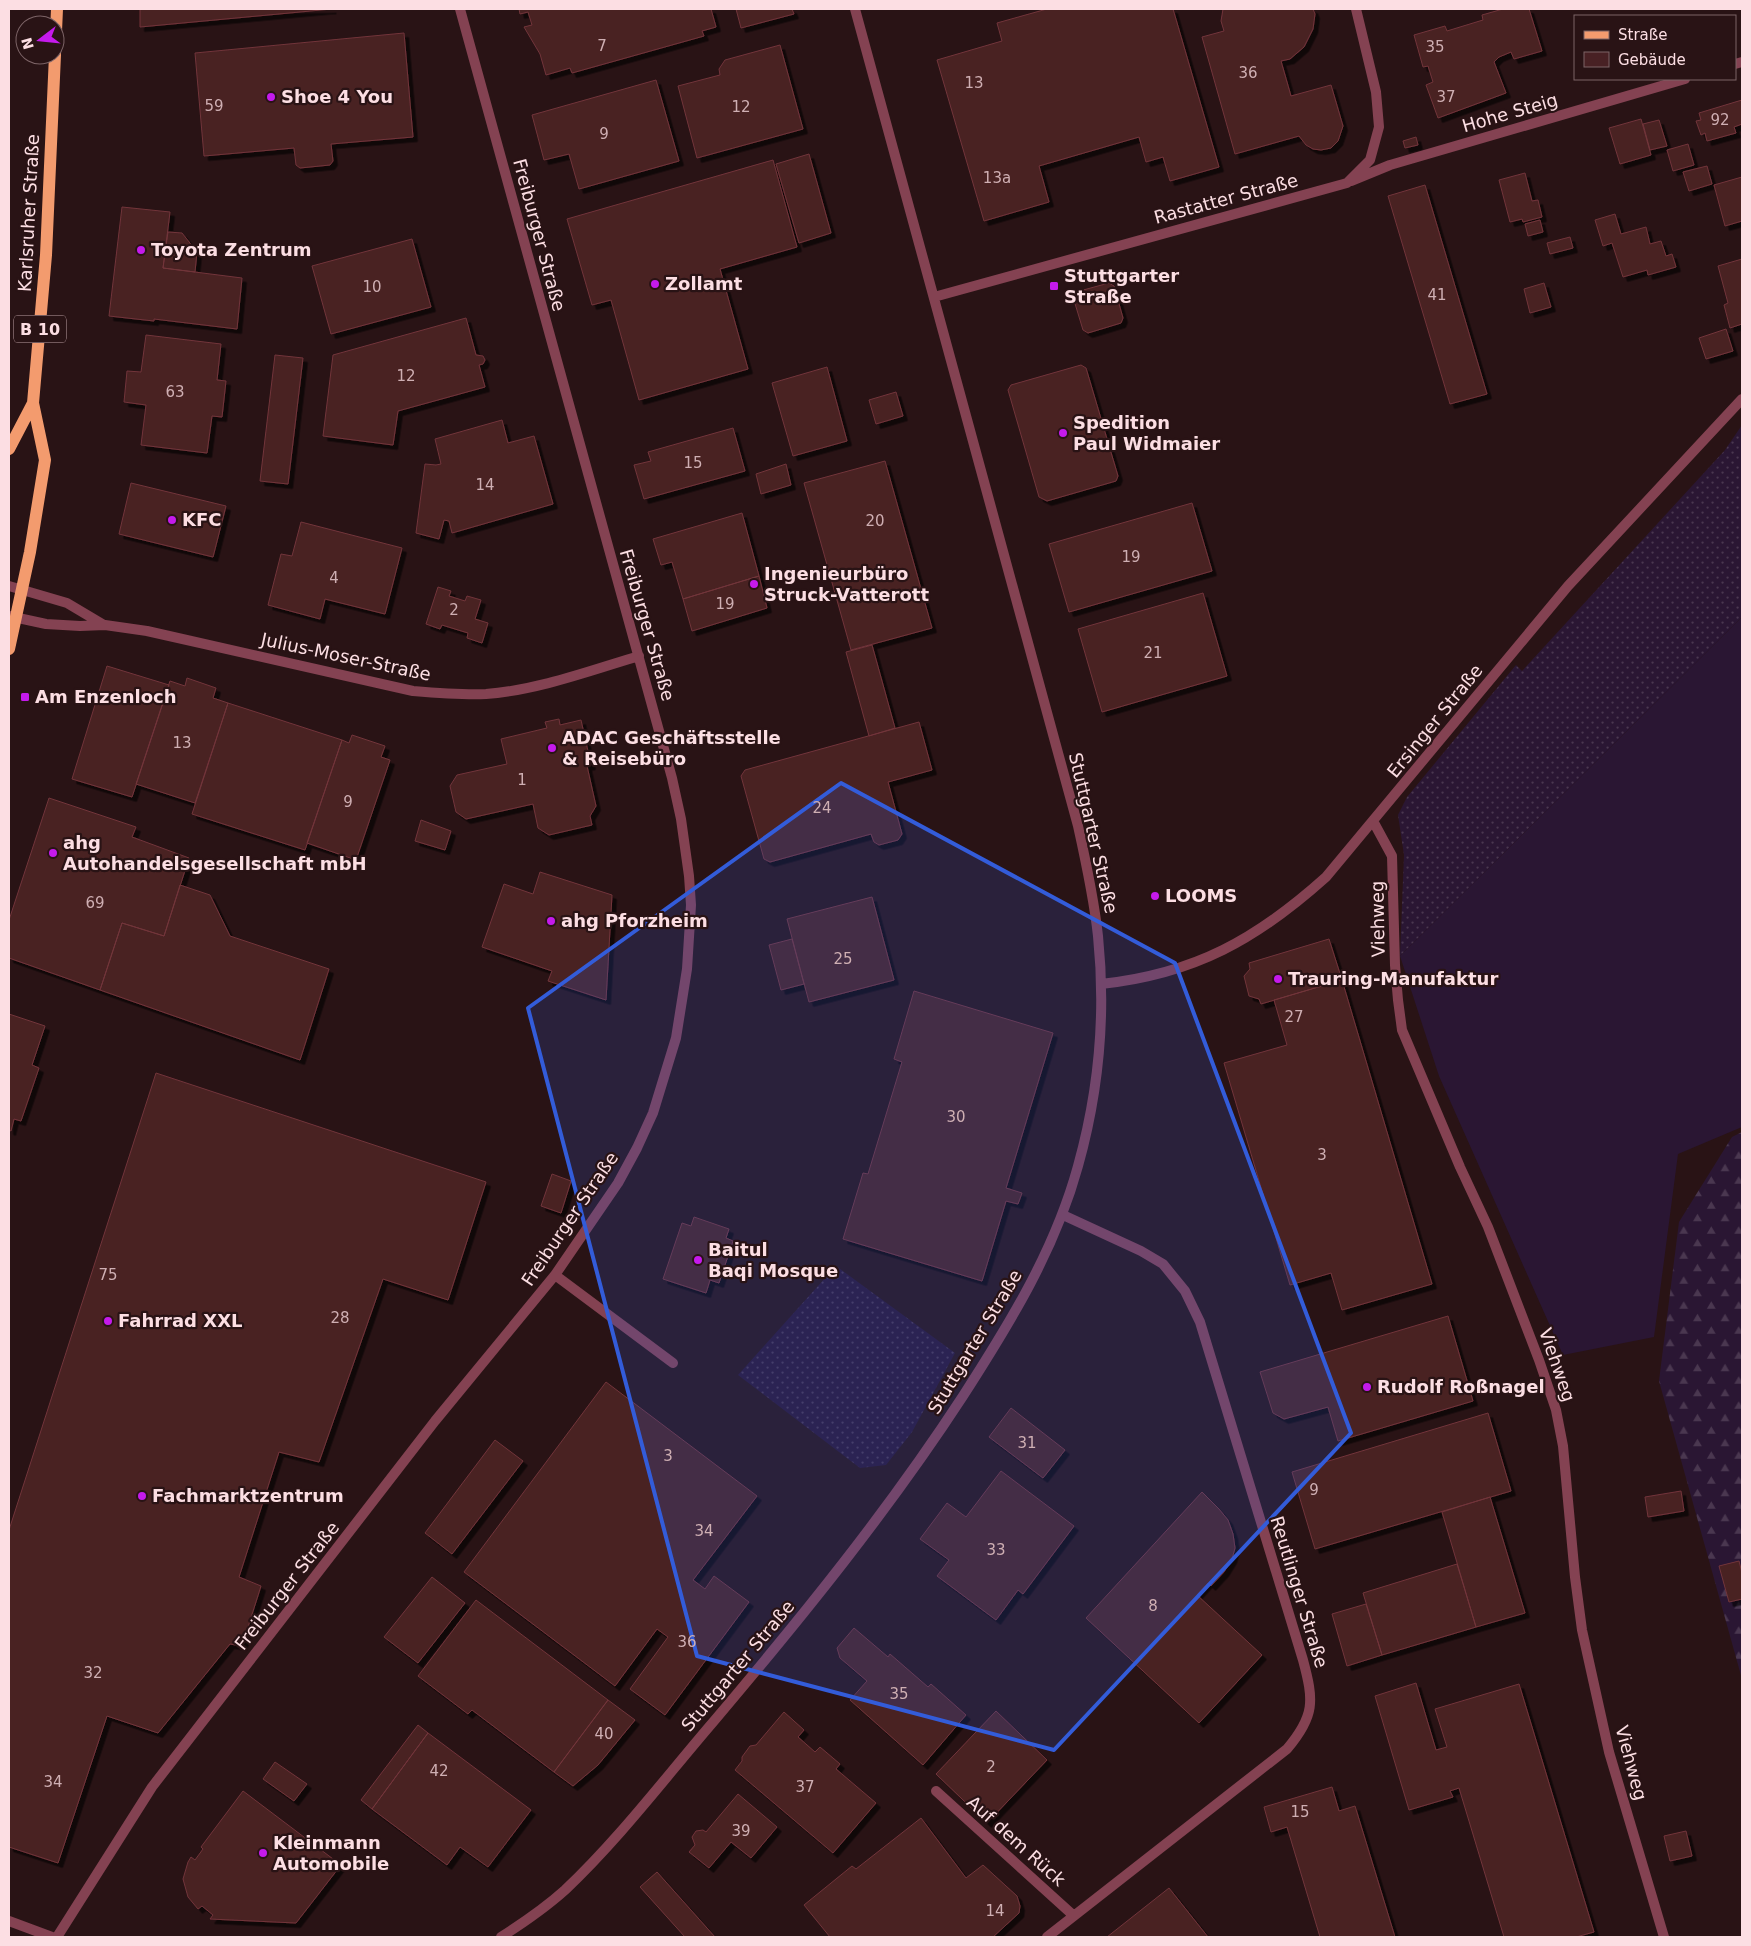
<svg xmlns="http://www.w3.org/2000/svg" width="1751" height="1946" viewBox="0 0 1751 1946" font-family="'DejaVu Sans',sans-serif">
	<defs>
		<pattern id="grass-dots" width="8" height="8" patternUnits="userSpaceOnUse" patternTransform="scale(1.25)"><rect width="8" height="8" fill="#2a1633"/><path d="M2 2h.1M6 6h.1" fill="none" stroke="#4a3750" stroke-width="1.8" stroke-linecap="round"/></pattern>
		<pattern id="forest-firs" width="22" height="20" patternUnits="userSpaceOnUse" patternTransform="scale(1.25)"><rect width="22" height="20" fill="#2a1633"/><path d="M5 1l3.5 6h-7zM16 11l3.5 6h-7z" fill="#4a3750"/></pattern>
		<filter id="shadow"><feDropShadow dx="4.5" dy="4.5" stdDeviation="0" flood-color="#0009"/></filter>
	</defs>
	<rect width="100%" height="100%" fill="#291315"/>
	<!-- grass -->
	<path fill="url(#grass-dots)" d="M 1742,425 L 1742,617 L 1400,956 L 1404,855 L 1398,815 L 1407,797 L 1516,665 L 1522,671 L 1725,450 Z
		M 836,1266 L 955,1353 L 912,1432 L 886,1465 L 860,1468 L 738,1375 Z"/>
	<!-- forest -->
	<path fill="url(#forest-firs)" d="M 1742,1132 L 1742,1679 L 1659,1381 L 1679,1222 L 1732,1137 Z"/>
	<!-- garden -->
	<path fill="#2a1633" d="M 1742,617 L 1742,1127 L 1678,1154 L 1654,1337 L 1563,1355 L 1439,1076 L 1400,956 Z"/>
	<!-- building -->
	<path fill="#482124" stroke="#72353a" filter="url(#shadow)" d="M 140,9 L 332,9 L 140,27 Z
		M 519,9 L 711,9 L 716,27 L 702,31 L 704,36 L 572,73 L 570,68 L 546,75 L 540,54 L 524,27 L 532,25 L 528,12 L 520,14 Z
		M 736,9 L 792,9 L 794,14 L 741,28 Z
		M 1047,9 L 1173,9 L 1219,167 L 1170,181 L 1163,157 L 1146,162 L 1139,137 L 1039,166 L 1049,202 L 984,221 L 937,60 L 1002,41 L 997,23 Z
		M 1223,9 L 1313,9 L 1315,14 L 1313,29 L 1304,47 L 1290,59 L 1281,61 L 1291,96 L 1331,85 L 1343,126 L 1338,141 L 1331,148 L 1321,150 L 1313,149 L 1306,145 L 1299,136 L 1235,154 L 1202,37 L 1224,31 L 1221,21 Z
		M 1503,9 L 1529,9 L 1542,51 L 1514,59 L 1511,52 L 1499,57 L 1494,62 L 1506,93 L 1438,118 L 1426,85 L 1433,82 L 1428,66 L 1423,67 L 1414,35 L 1445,26 L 1447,31 L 1483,20 L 1482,15 Z
		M 404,33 L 413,137 L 331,144 L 333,161 L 330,165 L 300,168 L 296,165 L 294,148 L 204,156 L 195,53 Z
		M 780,45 L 803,129 L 697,158 L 678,86 L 720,75 L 719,69 L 725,60 Z
		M 656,80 L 679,161 L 579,189 L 569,154 L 544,160 L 532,115 Z
		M 1742,100 L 1742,124 L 1734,127 L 1736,133 L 1707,141 L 1705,133 L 1701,135 L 1696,121 L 1701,120 L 1699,113 Z
		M 1641,119 L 1651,155 L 1620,164 L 1609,128 Z
		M 1659,120 L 1667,146 L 1650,150 L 1643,124 Z
		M 1416,137 L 1418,145 L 1405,148 L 1403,141 Z
		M 1688,144 L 1694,165 L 1673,171 L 1667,150 Z
		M 809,154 L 831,233 L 799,243 L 776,164 Z
		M 773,160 L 797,247 L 720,269 L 748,369 L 639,400 L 611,300 L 592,305 L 567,219 Z
		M 1707,166 L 1712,184 L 1689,191 L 1683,172 Z
		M 1525,173 L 1532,201 L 1538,200 L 1542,217 L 1523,222 L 1522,219 L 1510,222 L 1499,180 Z
		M 1742,177 L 1742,221 L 1725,226 L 1714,185 Z
		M 1425,185 L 1487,394 L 1450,404 L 1388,196 Z
		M 122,207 L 170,212 L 163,268 L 242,278 L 237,329 L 154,319 L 154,321 L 109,316 Z
		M 1615,214 L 1621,234 L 1646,227 L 1650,244 L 1661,241 L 1666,256 L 1672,254 L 1676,267 L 1648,275 L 1647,270 L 1623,277 L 1612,243 L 1603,246 L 1595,220 Z
		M 1540,220 L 1543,232 L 1528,236 L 1525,224 Z
		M 168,232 L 182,233 L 197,252 L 195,272 L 163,268 Z
		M 1570,237 L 1573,248 L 1550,254 L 1547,243 Z
		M 412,239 L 431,307 L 331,334 L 312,266 Z
		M 1742,259 L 1742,324 L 1730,328 L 1724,305 L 1728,303 L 1718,266 Z
		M 1109,283 L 1114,286 L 1123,318 L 1121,323 L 1088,333 L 1083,330 L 1073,297 L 1076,292 Z
		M 1544,283 L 1551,307 L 1530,313 L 1524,289 Z
		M 466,318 L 476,355 L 483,356 L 485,360 L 483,364 L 479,365 L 485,387 L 398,411 L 393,445 L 323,436 L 333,355 Z
		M 1726,329 L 1733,351 L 1706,359 L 1699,338 Z
		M 146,335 L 221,344 L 217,380 L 226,381 L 222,417 L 212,416 L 207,453 L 141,445 L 146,405 L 124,402 L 127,371 L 141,372 Z
		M 275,355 L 303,358 L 288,484 L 260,481 Z
		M 1081,365 L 1086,368 L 1118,476 L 1116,481 L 1047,501 L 1039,497 L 1008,390 L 1011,385 Z
		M 827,367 L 847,441 L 793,456 L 772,383 Z
		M 896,392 L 903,416 L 876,424 L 869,400 Z
		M 502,420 L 508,443 L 534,436 L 553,504 L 452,533 L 449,521 L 444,520 L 439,539 L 416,533 L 425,464 L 436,465 L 441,464 L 435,439 Z
		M 733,428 L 745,471 L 644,499 L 634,465 L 651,461 L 648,452 Z
		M 885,461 L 932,628 L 851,650 L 804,483 Z
		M 786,464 L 791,485 L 761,494 L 756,474 Z
		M 131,483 L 226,506 L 213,557 L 119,534 Z
		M 1192,503 L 1212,571 L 1069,612 L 1049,544 Z
		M 742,513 L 759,576 L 683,599 L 672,562 L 661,565 L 653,539 Z
		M 301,522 L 402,548 L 385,614 L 325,599 L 320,619 L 268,605 L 281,554 L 292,556 Z
		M 759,576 L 767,608 L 692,631 L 683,599 Z
		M 438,587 L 451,591 L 449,596 L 465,601 L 467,596 L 481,600 L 475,619 L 488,623 L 482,643 L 467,638 L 468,633 L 442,625 L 440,629 L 426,624 Z
		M 1203,593 L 1227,676 L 1102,712 L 1078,629 Z
		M 872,645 L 895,728 L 869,736 L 846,652 Z
		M 107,666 L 169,685 L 132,797 L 72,779 Z
		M 187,678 L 216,688 L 213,698 L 228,703 L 195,803 L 136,784 L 170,681 L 185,686 Z
		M 228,703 L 342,740 L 305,850 L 192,814 Z
		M 559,719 L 560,725 L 581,720 L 591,765 L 587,766 L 596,806 L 590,816 L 592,825 L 549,835 L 538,828 L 533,804 L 466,819 L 456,812 L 450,786 L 457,775 L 507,764 L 501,739 L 547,728 L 545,722 Z
		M 919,722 L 932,770 L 888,782 L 902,834 L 898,840 L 879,845 L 874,842 L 871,834 L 770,862 L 764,859 L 741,776 L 745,770 Z
		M 352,735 L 385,746 L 381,757 L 390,760 L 356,860 L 307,843 L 342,740 L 349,743 Z
		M 49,798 L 136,827 L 132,837 L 189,858 L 164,936 L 122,923 L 100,990 L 9,958 L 9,920 Z
		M 421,820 L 451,831 L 445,850 L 415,841 Z
		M 540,872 L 612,895 L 606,1000 L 548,981 L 552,971 L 482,947 L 504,884 L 533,894 Z
		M 180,885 L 210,895 L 230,936 L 329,969 L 300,1060 L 100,990 L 122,923 L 164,936 Z
		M 872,897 L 894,980 L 809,1002 L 787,919 Z
		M 792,939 L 804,984 L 781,990 L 769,945 Z
		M 1329,939 L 1342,980 L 1261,1004 L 1259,999 L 1249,996 L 1244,976 L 1250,969 L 1249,963 Z
		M 1342,980 L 1432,1284 L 1342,1310 L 1331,1273 L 1290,1285 L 1224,1063 L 1287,1045 L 1274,1000 Z
		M 914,991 L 1053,1033 L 1006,1188 L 1022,1193 L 1018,1204 L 1006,1201 L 982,1281 L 843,1239 L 863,1173 L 868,1174 L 902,1062 L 894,1059 Z
		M 9,1014 L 45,1026 L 32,1065 L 39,1068 L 21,1121 L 14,1119 L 11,1131 L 9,1130 Z
		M 156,1073 L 486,1182 L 448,1300 L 383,1279 L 319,1462 L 279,1452 L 239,1577 L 261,1586 L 242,1646 L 230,1644 L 158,1733 L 107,1716 L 58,1863 L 9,1847 L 9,1530 Z
		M 552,1174 L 571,1181 L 561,1213 L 541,1206 Z
		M 694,1217 L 729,1229 L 726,1238 L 733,1241 L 719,1283 L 710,1280 L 706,1293 L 663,1279 L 682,1223 L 691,1226 Z
		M 1448,1316 L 1473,1401 L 1338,1441 L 1328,1407 L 1284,1419 L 1273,1413 L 1260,1372 Z
		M 606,1382 L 757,1496 L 693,1580 L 705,1589 L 714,1576 L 749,1602 L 665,1715 L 630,1689 L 668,1637 L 657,1629 L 615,1686 L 464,1572 Z
		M 1011,1408 L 1065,1450 L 1043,1478 L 989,1437 Z
		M 1488,1413 L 1511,1491 L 1315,1549 L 1292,1472 Z
		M 495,1440 L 523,1461 L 452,1554 L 425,1533 Z
		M 1001,1471 L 1074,1526 L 1023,1594 L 1018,1590 L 996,1620 L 937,1576 L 949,1560 L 920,1539 L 947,1503 L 966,1517 Z
		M 1681,1491 L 1684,1511 L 1648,1517 L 1645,1497 Z
		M 1202,1492 L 1219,1509 L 1228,1520 L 1233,1534 L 1235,1548 L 1232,1559 L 1224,1572 L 1211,1586 L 1208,1583 L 1197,1595 L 1262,1655 L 1199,1723 L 1086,1618 Z
		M 1490,1497 L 1525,1613 L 1476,1627 L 1442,1512 Z
		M 1739,1561 L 1742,1573 L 1742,1599 L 1729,1602 L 1719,1566 Z
		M 1457,1564 L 1476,1627 L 1382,1655 L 1363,1593 Z
		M 432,1577 L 465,1603 L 418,1663 L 384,1637 Z
		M 476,1600 L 608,1700 L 554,1772 L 472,1710 L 468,1714 L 418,1676 Z
		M 1366,1604 L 1382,1655 L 1347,1666 L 1332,1614 Z
		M 854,1628 L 888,1657 L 890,1654 L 928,1687 L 931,1684 L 966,1715 L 923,1765 L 850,1700 L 867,1681 L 840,1658 L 837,1648 Z
		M 1416,1683 L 1436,1750 L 1447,1747 L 1435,1709 L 1519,1684 L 1594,1932 L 1576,1937 L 1504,1937 L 1459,1788 L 1450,1791 L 1453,1797 L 1409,1810 L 1375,1696 Z
		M 608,1700 L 635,1720 L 598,1765 L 573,1786 L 554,1772 Z
		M 996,1711 L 1047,1760 L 987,1823 L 936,1774 Z
		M 784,1712 L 804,1730 L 798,1737 L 815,1752 L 820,1747 L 840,1764 L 836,1769 L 876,1803 L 833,1853 L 735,1770 L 742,1761 L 742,1757 L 750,1746 L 756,1745 Z
		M 418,1725 L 428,1733 L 372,1809 L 361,1800 Z
		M 428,1733 L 531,1810 L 488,1867 L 460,1847 L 447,1865 L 372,1809 Z
		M 275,1762 L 307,1784 L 294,1801 L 263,1779 Z
		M 1332,1787 L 1339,1811 L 1355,1806 L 1395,1937 L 1320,1937 L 1287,1827 L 1271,1832 L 1264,1807 Z
		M 243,1791 L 341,1865 L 296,1923 L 210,1919 L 213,1915 L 202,1906 L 198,1909 L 188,1897 L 183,1879 L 188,1862 L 191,1857 L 195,1860 L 203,1849 L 201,1847 Z
		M 738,1794 L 777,1827 L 751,1858 L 731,1842 L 709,1868 L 689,1852 L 695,1845 L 692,1837 L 696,1831 L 703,1830 L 706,1832 Z
		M 921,1818 L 966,1878 L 983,1865 L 1017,1896 L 1020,1906 L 1019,1913 L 993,1937 L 830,1937 L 804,1905 L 852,1866 L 856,1869 Z
		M 1686,1831 L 1692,1856 L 1670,1861 L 1664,1836 Z
		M 657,1872 L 715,1937 L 685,1937 L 640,1887 Z
		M 1169,1888 L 1208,1937 L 1107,1937 Z"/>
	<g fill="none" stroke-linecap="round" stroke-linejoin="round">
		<!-- minor -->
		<path stroke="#844252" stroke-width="10" d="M 1735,64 L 1742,62
			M 1351,181 L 1390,165 L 1685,79
			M 934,297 L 1347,183 L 1370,160 L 1379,127 L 1376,92 L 1356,9
			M 9,586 L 67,603 L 104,625
			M 9,616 L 46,624 L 80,626 L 105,625 L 147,631 L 413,691 C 437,693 461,695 486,694 C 538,690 589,671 639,656
			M 1373,821 L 1392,856 L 1395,965 L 1398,1000 L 1402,1030 L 1460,1167 L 1488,1227 L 1539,1360 L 1556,1410 L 1563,1446 L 1575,1577 L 1582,1630 L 1609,1752 L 1664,1937
			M 1101,984 C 1195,974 1257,939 1326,877 L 1568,586 L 1742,399
			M 555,1275 L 673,1363
			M 936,1791 L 1074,1916
			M 9,1921 L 52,1937
			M 57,1937 L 152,1787 L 435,1421 L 555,1275 L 618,1183 L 637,1148 L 653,1113 L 676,1038 L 687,969 L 691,905 L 689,876 L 681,819 L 672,778 L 460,9
			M 501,1937 C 523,1923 545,1908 565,1890 C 619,1839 665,1778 714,1721 C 802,1617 888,1511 963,1396 C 1010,1323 1055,1250 1078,1166 C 1099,1091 1106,1014 1098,936 C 1094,899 1086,862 1078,826 L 855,9
			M 1047,1937 L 1287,1749 C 1315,1716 1314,1701 1303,1660 L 1200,1322 L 1185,1291 L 1163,1264 L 1141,1251 L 1063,1215"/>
		<!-- primary -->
		<path stroke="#f39b6e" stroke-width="12" d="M 55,54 L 57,9
			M 9,449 L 33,403
			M 9,649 L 30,552 L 45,460 L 33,403 L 46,255 L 55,55"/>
	</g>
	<!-- marked area -->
	<path fill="#335cd9" fill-opacity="0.2" stroke="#335cd9" stroke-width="4" stroke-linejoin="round" d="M 841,783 L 1175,963 L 1351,1433 L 1054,1750 L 697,1656 L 528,1008 Z"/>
	<!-- markers -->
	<g fill="#c51aec" stroke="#291315" stroke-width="2">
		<circle cx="271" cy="97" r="5"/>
		<circle cx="141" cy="250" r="5"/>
		<circle cx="655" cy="284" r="5"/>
		<rect x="1049" y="281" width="10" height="10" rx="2.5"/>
		<circle cx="1063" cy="433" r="5"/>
		<circle cx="172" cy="520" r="5"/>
		<circle cx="754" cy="584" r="5"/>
		<rect x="20" y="692" width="10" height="10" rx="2.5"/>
		<circle cx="552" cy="748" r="5"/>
		<circle cx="53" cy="853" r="5"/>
		<circle cx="1155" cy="896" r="5"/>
		<circle cx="551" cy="921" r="5"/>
		<circle cx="1278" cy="979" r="5"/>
		<circle cx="698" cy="1260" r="5"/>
		<circle cx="108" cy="1321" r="5"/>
		<circle cx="1367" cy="1387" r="5"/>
		<circle cx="142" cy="1496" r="5"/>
		<circle cx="263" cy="1853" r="5"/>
	</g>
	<g text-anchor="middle" stroke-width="4.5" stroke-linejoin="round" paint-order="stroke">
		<!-- number labels -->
		<g font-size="15" fill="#cfafb3">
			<text x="602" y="51">7</text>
			<text x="1435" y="52">35</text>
			<text x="1248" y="78">36</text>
			<text x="974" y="88">13</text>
			<text x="1446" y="102">37</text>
			<text x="214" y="111">59</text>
			<text x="741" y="112">12</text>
			<text x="1720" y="125">92</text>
			<text x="604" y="139">9</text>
			<text x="997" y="183">13a</text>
			<text x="372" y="292">10</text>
			<text x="1437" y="300">41</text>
			<text x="406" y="381">12</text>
			<text x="175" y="397">63</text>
			<text x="693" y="468">15</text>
			<text x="485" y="490">14</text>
			<text x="875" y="526">20</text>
			<text x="1131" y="562">19</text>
			<text x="334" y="583">4</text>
			<text x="725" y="609">19</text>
			<text x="454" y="615">2</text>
			<text x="1153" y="658">21</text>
			<text x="182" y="748">13</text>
			<text x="522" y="785">1</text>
			<text x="348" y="807">9</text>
			<text x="822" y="813">24</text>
			<text x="95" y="908">69</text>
			<text x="843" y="964">25</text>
			<text x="1294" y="1022">27</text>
			<text x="956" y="1122">30</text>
			<text x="1322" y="1160">3</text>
			<text x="108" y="1280">75</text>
			<text x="340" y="1323">28</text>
			<text x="1027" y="1448">31</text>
			<text x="668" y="1461">3</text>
			<text x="1314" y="1495">9</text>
			<text x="704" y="1536">34</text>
			<text x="996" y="1555">33</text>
			<text x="1153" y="1611">8</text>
			<text x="687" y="1647">36</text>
			<text x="93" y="1678">32</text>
			<text x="899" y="1699">35</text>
			<text x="604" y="1739">40</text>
			<text x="991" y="1772">2</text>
			<text x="439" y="1776">42</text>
			<text x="53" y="1787">34</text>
			<text x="805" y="1792">37</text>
			<text x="1300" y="1817">15</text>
			<text x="741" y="1836">39</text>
			<text x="995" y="1916">14</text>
		</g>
		<!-- shield labels -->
		<rect fill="#291315" stroke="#bda1a5" stroke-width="1" x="14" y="315.5" width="52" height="27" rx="4"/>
		<g font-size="16" font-weight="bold" fill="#fcdee3">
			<text x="40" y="335">B 10</text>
		</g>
		<!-- poi labels -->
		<g font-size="18" font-weight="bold" fill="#fcdee3" stroke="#291315" text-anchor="start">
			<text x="281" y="103">Shoe 4 You</text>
			<text x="151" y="256">Toyota Zentrum</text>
			<text x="1064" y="282">Stuttgarter<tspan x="1064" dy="21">Straße</tspan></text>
			<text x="665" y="290">Zollamt</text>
			<text x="1073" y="429">Spedition<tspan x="1073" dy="21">Paul Widmaier</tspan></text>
			<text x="182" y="526">KFC</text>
			<text x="764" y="580">Ingenieurbüro<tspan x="764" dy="21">Struck-Vatterott</tspan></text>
			<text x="35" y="703">Am Enzenloch</text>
			<text x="562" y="744">ADAC Geschäftsstelle<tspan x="562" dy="21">&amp; Reisebüro</tspan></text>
			<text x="63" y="849">ahg<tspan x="63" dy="21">Autohandelsgesellschaft mbH</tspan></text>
			<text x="1165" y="902">LOOMS</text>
			<text x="561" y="927">ahg Pforzheim</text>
			<text x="1288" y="985">Trauring-Manufaktur</text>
			<text x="708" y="1256">Baitul<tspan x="708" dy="21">Baqi Mosque</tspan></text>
			<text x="118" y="1327">Fahrrad XXL</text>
			<text x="1377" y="1393">Rudolf Roßnagel</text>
			<text x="152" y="1502">Fachmarktzentrum</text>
			<text x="273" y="1849">Kleinmann<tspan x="273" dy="21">Automobile</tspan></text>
		</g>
		<!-- street labels -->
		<g font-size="18" fill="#fcdee3" stroke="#291315">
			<text transform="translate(1510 113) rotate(-16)" y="6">Hohe Steig</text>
			<text transform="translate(1226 199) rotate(-15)" y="6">Rastatter Straße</text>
			<text transform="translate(29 213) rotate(-87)" y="6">Karlsruher Straße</text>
			<text transform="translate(539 235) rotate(75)" y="6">Freiburger Straße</text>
			<text transform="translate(647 625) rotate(74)" y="6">Freiburger Straße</text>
			<text transform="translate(346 657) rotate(12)" y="6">Julius-Moser-Straße</text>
			<text transform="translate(1435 721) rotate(-51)" y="6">Ersinger Straße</text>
			<text transform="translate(1093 833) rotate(77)" y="6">Stuttgarter Straße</text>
			<text transform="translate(1378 919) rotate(-91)" y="6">Viehweg</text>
			<text transform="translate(570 1219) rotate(-56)" y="6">Freiburger Straße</text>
			<text transform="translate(975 1342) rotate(-59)" y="6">Stuttgarter Straße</text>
			<text transform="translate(1557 1365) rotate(71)" y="6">Viehweg</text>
			<text transform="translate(287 1586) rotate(-52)" y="6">Freiburger Straße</text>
			<text transform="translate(1299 1592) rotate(73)" y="6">Reutlinger Straße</text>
			<text transform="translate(738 1666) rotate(-50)" y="6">Stuttgarter Straße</text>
			<text transform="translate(1631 1763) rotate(75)" y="6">Viehweg</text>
			<text transform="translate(1016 1841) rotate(42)" y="6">Auf dem Rück</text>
		</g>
	</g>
	<!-- border -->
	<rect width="1751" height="1946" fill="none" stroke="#fcdee3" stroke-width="20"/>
	<!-- legend -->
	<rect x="1574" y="15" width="162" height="65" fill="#291315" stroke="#7d6467"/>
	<rect x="1584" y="31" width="25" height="8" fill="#f39b6e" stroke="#7d6467"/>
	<text x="1618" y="40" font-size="15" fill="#fcdee3">Straße</text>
	<rect x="1584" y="52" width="25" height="15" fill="#482124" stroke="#7d6467"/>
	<text x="1618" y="65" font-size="15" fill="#fcdee3">Gebäude</text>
	<!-- north arrow -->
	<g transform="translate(40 40) rotate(254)"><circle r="24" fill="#291315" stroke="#7d6467"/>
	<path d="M0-4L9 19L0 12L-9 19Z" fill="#c51aec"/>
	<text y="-8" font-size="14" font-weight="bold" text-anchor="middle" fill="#fcdee3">N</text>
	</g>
</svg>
